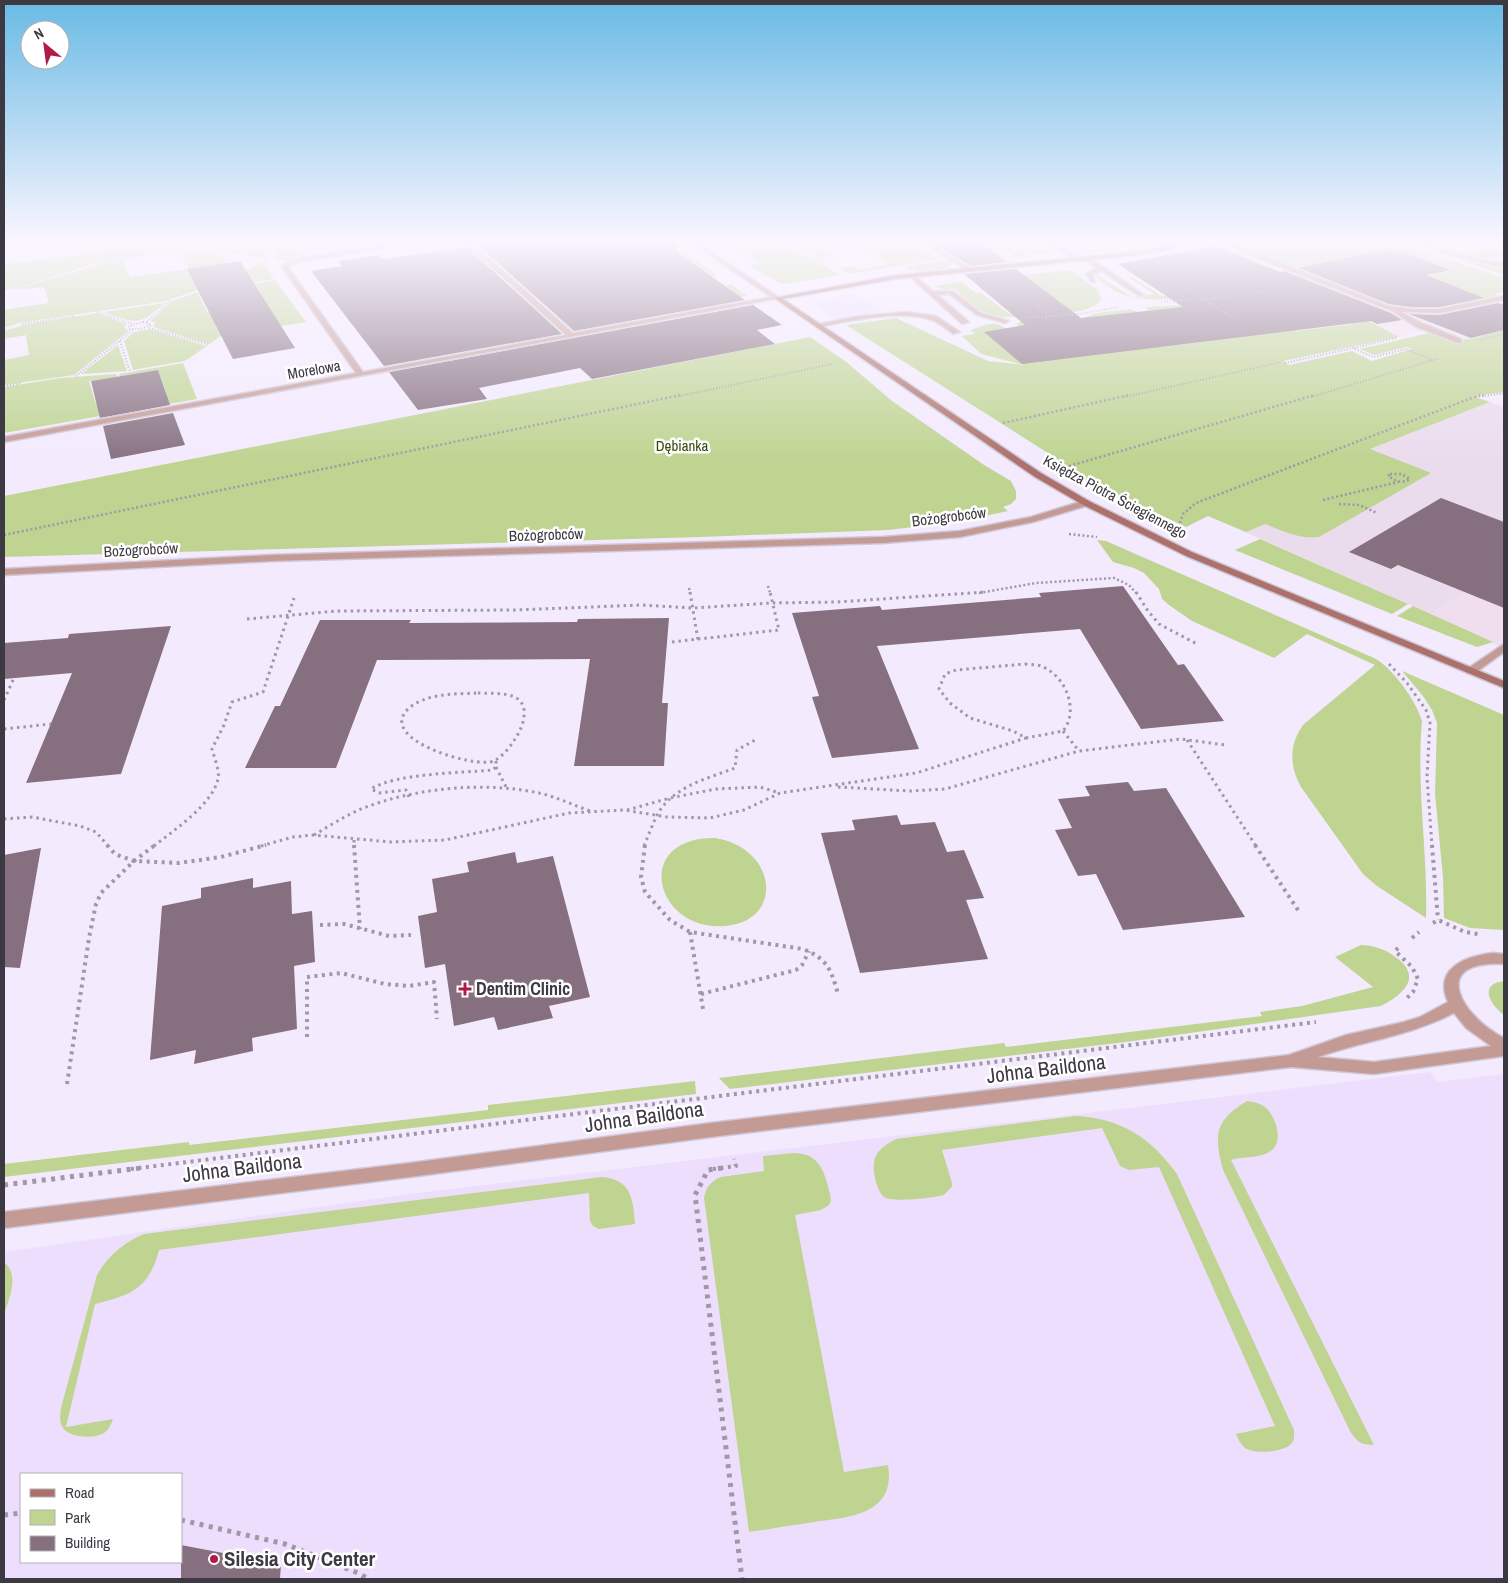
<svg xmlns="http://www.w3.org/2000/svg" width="1508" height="1583" viewBox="0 0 1508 1583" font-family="'Archivo Narrow',sans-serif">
	<rect width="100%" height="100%" fill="#f3eafe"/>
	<!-- built -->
	<path fill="#eddefe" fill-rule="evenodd" d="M 854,294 L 884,311 L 835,319 L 815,305 L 821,301 Z
		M 1430,1072 L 1438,1082 L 1504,1074 L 1504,1579 L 4,1579 L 4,1252 L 409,1194 ZM 21,1474 L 181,1474 L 181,1562 L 21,1562 Z"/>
	<!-- industrial -->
	<path fill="#f0deef" d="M 1234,250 L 1238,250 L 1385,309 L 1425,330 L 1399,337 Z
		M 1504,298 L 1504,330 L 1471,339 L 1459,340 L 1424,325 L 1396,310 L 1442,312 Z
		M 1504,564 L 1504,642 L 1498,646 L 1431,614 Z"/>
	<!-- education -->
	<path fill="#eadbed" d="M 1490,402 L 1504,407 L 1504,564 L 1431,614 L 1204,514 Z"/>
	<!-- green -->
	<path fill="#bed490" d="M 70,242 L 239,242 L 99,262 L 22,287 L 4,290 L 4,264 L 98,253 L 97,244 L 71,247 Z
		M 251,242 L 278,242 L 267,259 L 204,249 Z
		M 284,242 L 294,242 L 305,256 L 289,261 L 274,259 Z
		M 628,242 L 647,242 L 635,245 L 656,260 L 682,255 L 678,252 L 684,251 L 717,275 L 712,276 L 707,273 L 681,277 L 705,295 L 732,290 L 726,286 L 731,284 L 747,296 L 716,303 Z
		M 725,242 L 782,242 L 840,275 L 784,284 L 779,283 L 748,265 L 760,263 Z
		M 857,242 L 913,242 L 939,259 L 848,274 L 838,268 L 853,266 L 860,270 L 890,264 L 857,245 L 861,244 Z
		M 982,242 L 1015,242 C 1012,257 989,267 976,258 L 1004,253 Z
		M 1019,242 L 1036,242 L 1040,244 L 1032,247 L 1039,250 L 1053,247 L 1055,252 L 1009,258 L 1016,251 Z
		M 1113,242 L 1151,242 L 1153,243 L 1094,252 L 1084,251 L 1115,245 Z
		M 1397,242 L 1439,255 L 1424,259 L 1391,247 L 1355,256 L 1417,278 L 1454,270 L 1427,260 L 1442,257 L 1504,278 L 1504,292 L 1495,294 L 1497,296 C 1455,306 1432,312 1389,307 L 1228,243 Z
		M 1491,243 L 1504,243 L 1504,256 L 1487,260 L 1458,253 L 1495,245 Z
		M 818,244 L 828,250 L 826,251 L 833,255 L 817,258 L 799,247 Z
		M 1412,244 L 1483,263 L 1504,266 L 1504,275 Z
		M 199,250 L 221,253 L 234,273 L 192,292 L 166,301 L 19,323 L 4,328 L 4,310 L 49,303 L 44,287 L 14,290 L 100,264 L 148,257 L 123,262 L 130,277 L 189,269 L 181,253 L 153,256 Z
		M 1231,253 L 1239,253 L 1399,337 L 1283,361 L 1289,365 L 1352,351 L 1372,361 L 1412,349 L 1407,347 L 1374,355 L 1360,349 L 1433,332 L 1452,340 L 1471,339 L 1504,330 L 1504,392 L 1472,396 L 1490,402 L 1370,449 L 1431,473 L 1319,537 C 1298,539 1284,531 1265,524 L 1246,532 L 1208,516 L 1186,527 L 1064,469 L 1061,466 L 1062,462 L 846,325 L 896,318 L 988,361 L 1024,365 L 981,354 L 962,336 L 975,334 L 971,330 C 983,326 995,319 1006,329 L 985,332 L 1020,327 L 1016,324 L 1019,322 L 1082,318 L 1098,313 L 1130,309 L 1137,312 L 1160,347 L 1216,340 L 1150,313 L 1146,307 L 1249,302 L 1296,331 L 1353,324 L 1302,292 L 1358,323 L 1360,323 Z
		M 948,260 L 952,263 L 952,265 C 941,272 915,274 905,267 Z
		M 263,262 L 274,279 L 203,290 Z
		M 1071,270 L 1098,290 L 1101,299 C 1094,310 1079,311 1067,313 L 1063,304 L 1053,297 L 1049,297 L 1028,278 L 1007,280 L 1003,277 Z
		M 1096,274 L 1132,297 L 1154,294 L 1128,277 L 1132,277 L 1162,296 L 1192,293 L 1191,298 C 1158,300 1123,304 1097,278 Z
		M 275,280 L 306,322 L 221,336 L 209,344 L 153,327 L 155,323 L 151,321 L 172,301 L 195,293 L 224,288 L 225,290 L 198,294 L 207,312 L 266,302 L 256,285 L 229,289 L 229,288 Z
		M 961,282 L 976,293 L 981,293 L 1008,313 L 1039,310 L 1037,314 C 1021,316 997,321 982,312 C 972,306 963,296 955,289 L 945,290 L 935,286 Z
		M 165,303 C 138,326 137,324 104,312 Z
		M 97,313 L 127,324 L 124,327 L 129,331 L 74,375 L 4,385 L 4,360 L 29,355 L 26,335 L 4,339 L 4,331 L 23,325 Z
		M 149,329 L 207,346 L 185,361 L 133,370 L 124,341 L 134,332 Z
		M 810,337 L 845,361 L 892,401 L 984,465 L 1011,481 L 1016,491 L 1016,499 L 1011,504 L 1003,507 L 1008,511 L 956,522 L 888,530 L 700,537 L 4,557 L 4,496 Z
		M 118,345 L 127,371 L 81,374 Z
		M 183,363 L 197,399 L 4,433 L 4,387 L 60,378 L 116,374 L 117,377 L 89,381 L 96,404 L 166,392 L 158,370 L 120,376 L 119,374 Z
		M 1260,539 L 1408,604 L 1392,614 L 1235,550 Z
		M 1097,540 L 1106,541 L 1131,552 L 1374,658 C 1392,667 1417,702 1422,721 C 1416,786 1428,853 1426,918 L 1377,886 L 1363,874 L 1301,787 C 1289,766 1289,743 1304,724 L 1375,665 L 1307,634 L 1274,658 L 1192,621 L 1169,605 L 1162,599 L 1159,589 L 1144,573 L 1134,568 L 1113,562 Z
		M 1413,606 L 1493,642 L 1477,647 L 1397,616 Z
		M 1402,671 L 1504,715 L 1504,930 L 1470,928 L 1444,918 L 1443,877 L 1435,794 L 1437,723 L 1432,710 L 1423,696 Z
		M 715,838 C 778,848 785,922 724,926 C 654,931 632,837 715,838 Z
		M 1361,945 C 1373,945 1384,949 1394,956 C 1424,976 1404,994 1381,1006 L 1126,1042 L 730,1089 L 719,1078 L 1004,1043 L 1006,1047 L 1262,1016 L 1260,1012 L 1302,1006 L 1373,987 L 1335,957 Z
		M 1504,981 L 1504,1015 C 1490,1005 1478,984 1504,981 Z
		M 695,1081 L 696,1094 L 4,1177 L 4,1164 L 189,1142 L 189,1145 L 488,1110 L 488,1105 Z
		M 1247,1101 C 1254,1102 1259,1103 1265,1107 C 1275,1115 1284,1140 1272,1150 C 1261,1159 1243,1156 1231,1160 L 1374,1445 C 1361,1445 1357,1442 1350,1431 L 1223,1170 C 1214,1135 1214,1121 1247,1101 Z
		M 1075,1116 C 1121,1118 1151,1138 1177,1174 L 1294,1430 C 1294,1435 1295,1441 1290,1445 C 1282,1452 1253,1455 1244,1447 C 1240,1444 1238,1438 1236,1434 L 1275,1426 L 1159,1167 L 1129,1170 L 1120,1166 L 1102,1128 L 942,1150 L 952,1183 L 952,1187 C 949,1189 947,1193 943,1195 C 935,1198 893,1202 886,1198 C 880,1195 878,1188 876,1182 C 870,1159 875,1150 896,1139 Z
		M 794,1153 C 816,1153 823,1167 828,1186 C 829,1192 833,1199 829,1205 L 821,1210 L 795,1215 L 844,1472 L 888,1465 C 896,1514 851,1517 814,1522 C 793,1525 771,1529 749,1532 L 704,1198 C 706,1187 711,1181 721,1177 L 764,1171 L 763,1156 Z
		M 602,1177 C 632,1180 633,1199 635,1224 L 599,1229 L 593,1226 L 590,1221 L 589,1193 L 159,1250 C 149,1289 131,1295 95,1304 L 66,1427 L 113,1419 C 111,1424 109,1430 104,1433 C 95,1439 69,1438 63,1428 C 59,1421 60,1415 61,1408 L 97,1275 C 108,1256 123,1243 144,1234 Z
		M 4,1262 C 20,1275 9,1298 4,1315 Z"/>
	<!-- building -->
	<path fill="#86707f" d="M 500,242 L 677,242 L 677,252 L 745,300 L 574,331 L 478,245 Z
		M 930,242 L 981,242 L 1007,262 L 971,266 Z
		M 1216,246 L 1280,272 L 1284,271 L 1391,313 L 1402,320 L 1377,324 L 1371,321 L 1022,364 L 984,332 L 1025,325 L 964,274 L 1016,269 L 1081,318 L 1183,307 L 1118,264 Z
		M 467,247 L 562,334 L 384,366 L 311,271 L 342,266 L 338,261 L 378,255 L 383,259 Z
		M 1392,248 L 1452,270 L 1426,275 L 1484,298 L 1439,307 L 1412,307 L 1389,304 L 1299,268 Z
		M 240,261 L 266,302 L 295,348 L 233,359 L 187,269 Z
		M 1498,303 L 1504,305 L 1504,330 L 1471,338 L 1409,314 L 1439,315 Z
		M 753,305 L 782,325 L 757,330 L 775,344 L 592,379 L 580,368 L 479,388 L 487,399 L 418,410 L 389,372 Z
		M 158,370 L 170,405 L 100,418 L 91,381 Z
		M 173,413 L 185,445 L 111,459 L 103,426 Z
		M 1441,498 L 1504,522 L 1504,608 L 1398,565 L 1391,569 L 1349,552 Z
		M 1123,586 L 1178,665 L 1184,664 L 1224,721 L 1141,729 L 1080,629 L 877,646 L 919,749 L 832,758 L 812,697 L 819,696 L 792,613 L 880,606 L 882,610 L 1041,597 L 1039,593 Z
		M 669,618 L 662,703 L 668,703 L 664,766 L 574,766 L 590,659 L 377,660 L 336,768 L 245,768 L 275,706 L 280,706 L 320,620 L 411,620 L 409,623 L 577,622 L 578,619 Z
		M 171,626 L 121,774 L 26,783 L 72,673 L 4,679 L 4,643 L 68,638 L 69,634 Z
		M 1128,782 L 1134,791 L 1166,788 L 1245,917 L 1123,930 L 1096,874 L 1078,876 L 1055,830 L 1072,828 L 1058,799 L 1090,796 L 1085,786 Z
		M 897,815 L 901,825 L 935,822 L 947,852 L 964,850 L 984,898 L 966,900 L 988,959 L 860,973 L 821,833 L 855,830 L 852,820 Z
		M 41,848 L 20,968 L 4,967 L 4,855 Z
		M 515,852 L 517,863 L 553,856 L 590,997 L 549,1006 L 553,1018 L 498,1030 L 494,1017 L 454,1026 L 445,964 L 425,968 L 418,916 L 437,912 L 432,879 L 469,872 L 467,862 Z
		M 253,878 L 253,888 L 291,881 L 292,914 L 312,911 L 315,962 L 294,966 L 297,1029 L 252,1038 L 253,1051 L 194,1064 L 196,1050 L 150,1060 L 162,906 L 201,898 L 201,888 Z
		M 181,1545 L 281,1564 L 280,1579 L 181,1579 Z"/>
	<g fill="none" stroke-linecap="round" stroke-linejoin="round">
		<!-- lane casing -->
		<g stroke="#cfc7d8" stroke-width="3">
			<path id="lane" d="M 1221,242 L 1230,242 L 1389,306 L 1412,309 L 1439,309 L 1502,296 L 1504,296 L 1504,300 L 1439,313 L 1401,312 L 1422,323 L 1461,339 L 1461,343 L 1458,343 L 1416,327 L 1392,311 L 1261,260 Z
				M 1087,257 L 1104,267 L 1144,295 L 1139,296 L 1101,271 L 1093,275 L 1095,282 L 1091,282 L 1086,274 L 1096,268 L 1085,260 L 1085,258 Z
				M 909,274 L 913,274 L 933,291 L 953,291 L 981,313 L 1009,321 L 1005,323 L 977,315 L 949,294 L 938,295 L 969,322 L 962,324 L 909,276 Z
				M 906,312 L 936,316 L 960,332 L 953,334 C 947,329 941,324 934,321 C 903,308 850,321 818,327 L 814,325 L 860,316 Z
				M 1504,644 L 1504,652 L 1475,673 L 1467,673 L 1465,671 L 1467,669 Z"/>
		</g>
		<!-- street casing -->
		<g stroke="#cfc7d8" stroke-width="3">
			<path id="street" d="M 404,242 L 421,242 L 299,262 L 288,267 L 363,372 L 566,335 L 464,242 L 471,242 L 573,333 L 771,297 L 690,242 L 697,242 L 780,298 L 4,442 L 4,437 L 356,373 L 281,266 L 298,258 Z
				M 918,242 L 926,242 L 974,270 L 969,271 Z
				M 1044,242 L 1052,242 L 1082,260 L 1077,261 Z
				M 1410,242 L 1420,242 L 1475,258 L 1504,263 L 1504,267 L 1472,261 Z
				M 1086,500 L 1089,501 L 1089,505 L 1033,522 L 960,537 L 883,543 L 271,561 L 4,575 L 4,569 L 271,555 L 883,537 L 960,531 L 1031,517 Z
				M 1493,953 L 1504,954 L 1504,964 C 1428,960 1461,1016 1504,1038 L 1504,1056 L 1374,1074 L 1291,1067 L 711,1137 L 410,1177 L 4,1228 L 4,1212 L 410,1163 L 711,1123 L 1289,1055 L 1346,1035 L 1404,1022 L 1420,1017 L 1448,1002 C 1433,969 1465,956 1493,953 ZM 1454,1013 L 1466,1028 L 1491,1046 L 1374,1062 L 1318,1057 C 1364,1041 1409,1036 1454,1013 Z"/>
		</g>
		<!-- secondary casing -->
		<g stroke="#cfc7d8" stroke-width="3">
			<path id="secondary" d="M 1178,242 L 1187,242 L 1168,250 L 1130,256 L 896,279 L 783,299 L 1041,473 L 1089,501 L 1192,552 L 1504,681 L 1504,688 L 1186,556 L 1083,505 L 1035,477 L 774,298 L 896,275 L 1130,252 L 1167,246 Z"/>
		</g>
		<!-- path-far4 -->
		<path stroke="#9f98a7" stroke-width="2" stroke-dasharray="1 2" stroke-linecap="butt" d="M 786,242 L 829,266
			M 797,247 L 818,243
			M 817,259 L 836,255
			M 99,263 L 143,257
			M 1188,289 L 1236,320
			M 1161,302 L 1217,298 L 1262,291 L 1271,297
			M 1037,305 L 1049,316
			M 97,312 L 133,324
			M 1027,318 L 1080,314 L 1118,307
			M 143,322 L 151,325 L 141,329 L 129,329 L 129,326 Z
			M 147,322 L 170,301
			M 22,324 L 75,316
			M 149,328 L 210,345
			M 1480,340 L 1504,334
			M 120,341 L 130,372
			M 1354,348 L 1396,338
			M 1285,363 L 1353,348 L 1373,357 L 1406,349 L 1431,359 L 1431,362
			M 76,376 L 133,330
			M 4,386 L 22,383
			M 675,397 L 832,364
			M 1124,397 L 1282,362
			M 1311,397 L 1440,358
			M 1476,397 L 1504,393"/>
		<!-- path-far3 -->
		<path stroke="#9f98a7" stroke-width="2.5" stroke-dasharray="2 2.5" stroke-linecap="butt" d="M 1003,423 L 1130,395
			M 1069,466 L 1315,395
			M 1390,474 L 1401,474 L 1410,479 C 1401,484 1396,481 1388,476 Z
			M 1323,500 L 1398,482
			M 1339,504 L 1359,505 L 1377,513
			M 1180,523 L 1183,514 L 1196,503 L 1477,396 L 1484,395
			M 1069,534 L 1097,537
			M 4,535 L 681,395
			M 768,586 L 770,593
			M 689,588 L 690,593
			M 979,593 L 1036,583 L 1114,578 L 1129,585 L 1136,593"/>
		<!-- path-far2 -->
		<path stroke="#9f98a7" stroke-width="3" stroke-dasharray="2.5 4" stroke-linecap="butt" d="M 690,592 L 698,640
			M 1136,592 L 1148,611 L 1159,624 L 1197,644
			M 247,619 L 337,611 L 515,610 L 641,605 L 693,608 L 771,603 L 837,602 L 986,592
			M 672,642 L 779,630 L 770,592
			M 1025,664 C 1030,665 1036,664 1041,666 C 1065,675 1080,710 1063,731 L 1026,738 L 1013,731 L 970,718 L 950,703 L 939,689 L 945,674 L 956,670 Z
			M 1389,664 L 1407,683 L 1426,710 L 1430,723 L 1427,777 L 1432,846
			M 478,693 C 492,694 522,690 524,710 C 525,720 521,730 515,739 C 510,747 503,756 494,761 C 477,769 376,740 408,709 C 425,693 456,694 478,693 Z
			M 4,700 L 14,678
			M 4,729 L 51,724
			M 1063,731 L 1079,751
			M 1187,740 L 1256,846
			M 496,767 L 507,789
			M 838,787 L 910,791 L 945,789 L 1079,751 L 1181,739 L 1225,745
			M 409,797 L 406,790 L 379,793 L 371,789 C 397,773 461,773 492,770 L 496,767 L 496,761
			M 627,810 L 670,798 L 716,789 L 760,787 L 780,793
			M 4,819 L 32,817 L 80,826 L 96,832 L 108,846
			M 314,835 C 329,826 345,816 361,809 C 414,788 483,781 539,793 C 557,797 573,805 590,811
			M 354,840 L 354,846
			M 154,846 C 174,830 212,805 218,779 C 220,771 214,757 212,749 L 224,725 L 232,702 L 263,692 L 294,598
			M 261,846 L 293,837 L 313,835 L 391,842 L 445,840 L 569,813 L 624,810 L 667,817 L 710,818 L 744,810 L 780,793 L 916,773 L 1026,738
			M 644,846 C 648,836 652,826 656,817 C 671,787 706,779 735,768 L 737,750 L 757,739"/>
		<!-- path-far1 -->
		<path stroke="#9f98a7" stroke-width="4" stroke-dasharray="3 4.5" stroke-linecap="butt" d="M 107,845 L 115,854 L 134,861 L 179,863 L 221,857 L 266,845
			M 354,845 L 360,929
			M 645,845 L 641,877 L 645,892 L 670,920 L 690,932 L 803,949 C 828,959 831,970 838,994
			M 1255,845 L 1300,913
			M 1432,845 L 1438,920
			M 1433,923 L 1438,920 L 1465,932 L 1478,934
			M 320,925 L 344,924 L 389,936 L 411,935
			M 690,932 L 703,1009
			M 1412,938 L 1419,932
			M 1398,948 L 1395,951 L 1412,967 L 1418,979 L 1413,992 L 1406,999
			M 701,994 L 796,970 L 802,965 L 809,951
			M 307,1037 L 307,977 L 341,973 L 385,984 L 409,986 L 434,982 L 437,1019
			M 67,1084 L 89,938 L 96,904 L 101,893 L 134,861 L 155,845
			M 131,1169 L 1316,1022
			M 713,1169 L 736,1166 L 734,1159"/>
		<!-- path -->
		<path stroke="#9f98a7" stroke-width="5" stroke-dasharray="4 5.5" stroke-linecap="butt" d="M 722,1168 L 708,1170 L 695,1195 L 742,1579
			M 4,1185 L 141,1168
			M 4,1515 L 21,1513
			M 181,1520 L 285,1544 L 358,1573 L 368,1579"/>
		<!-- lane -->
		<use href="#lane" fill="#c49a95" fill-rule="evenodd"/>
		<!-- street -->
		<use href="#street" fill="#c49a95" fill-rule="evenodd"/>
		<!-- secondary -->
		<use href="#secondary" fill="#ac716a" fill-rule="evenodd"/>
	</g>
	<!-- sky -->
	<linearGradient id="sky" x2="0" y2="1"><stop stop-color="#69bae5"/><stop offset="0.52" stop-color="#faf6ff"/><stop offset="1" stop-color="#faf6ff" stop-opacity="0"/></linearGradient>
	<rect width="1508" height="464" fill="url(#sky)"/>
	<!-- markers -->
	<g fill="#ae1b48" stroke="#fff" stroke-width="2">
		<path d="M462.5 981.5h5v5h5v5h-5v5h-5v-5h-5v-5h5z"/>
		<circle cx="214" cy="1559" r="5"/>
	</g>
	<g text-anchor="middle" stroke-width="5" stroke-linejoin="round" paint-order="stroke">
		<!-- far-street labels -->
		<g font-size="15" fill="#3d3942" stroke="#fff">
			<text transform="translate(314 370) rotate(-10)" y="5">Morelowa</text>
			<text transform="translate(1115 497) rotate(28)" y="5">Księdza Piotra Ściegiennego</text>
			<text transform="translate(949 517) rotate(-7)" y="5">Bożogrobców</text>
			<text transform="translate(546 535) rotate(-2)" y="5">Bożogrobców</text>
			<text transform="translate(141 550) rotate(-3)" y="5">Bożogrobców</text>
		</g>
		<!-- far-park labels -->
		<g font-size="15" fill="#394709" stroke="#fff">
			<text x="682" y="451">Dębianka</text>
		</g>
		<!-- poi labels -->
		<g font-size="18" font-weight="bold" fill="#3d3942" stroke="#fff" text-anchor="start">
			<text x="476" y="995">Dentim Clinic</text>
		</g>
		<!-- near-street labels -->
		<g font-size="21" fill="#3d3942" stroke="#fff">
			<text transform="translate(1046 1069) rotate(-7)" y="7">Johna Baildona</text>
			<text transform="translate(644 1117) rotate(-8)" y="7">Johna Baildona</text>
			<text transform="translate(242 1168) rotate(-7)" y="7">Johna Baildona</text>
		</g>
		<!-- near-poi labels -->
		<g font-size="21" font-weight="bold" fill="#3d3942" stroke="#fff" text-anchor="start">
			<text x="224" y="1566">Silesia City Center</text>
		</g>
	</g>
	<!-- border -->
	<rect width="1508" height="1583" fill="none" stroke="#3d3942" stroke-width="10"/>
	<!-- legend -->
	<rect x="20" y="1473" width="162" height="90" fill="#ffffff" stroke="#b1b0b3"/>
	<rect x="30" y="1489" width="25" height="8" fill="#ac716a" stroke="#b1b0b3"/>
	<text x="65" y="1498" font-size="15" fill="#3d3942">Road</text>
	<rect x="30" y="1510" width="25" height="15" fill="#bed490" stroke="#b1b0b3"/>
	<text x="65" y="1523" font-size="15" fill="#3d3942">Park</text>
	<rect x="30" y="1536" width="25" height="15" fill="#86707f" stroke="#b1b0b3"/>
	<text x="65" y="1548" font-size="15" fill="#3d3942">Building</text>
	<!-- north arrow -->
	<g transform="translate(45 45) rotate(331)"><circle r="24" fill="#ffffff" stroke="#b1b0b3"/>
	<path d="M0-4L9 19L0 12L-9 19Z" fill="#ae1b48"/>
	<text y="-8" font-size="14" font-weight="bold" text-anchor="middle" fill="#3d3942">N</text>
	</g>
</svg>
